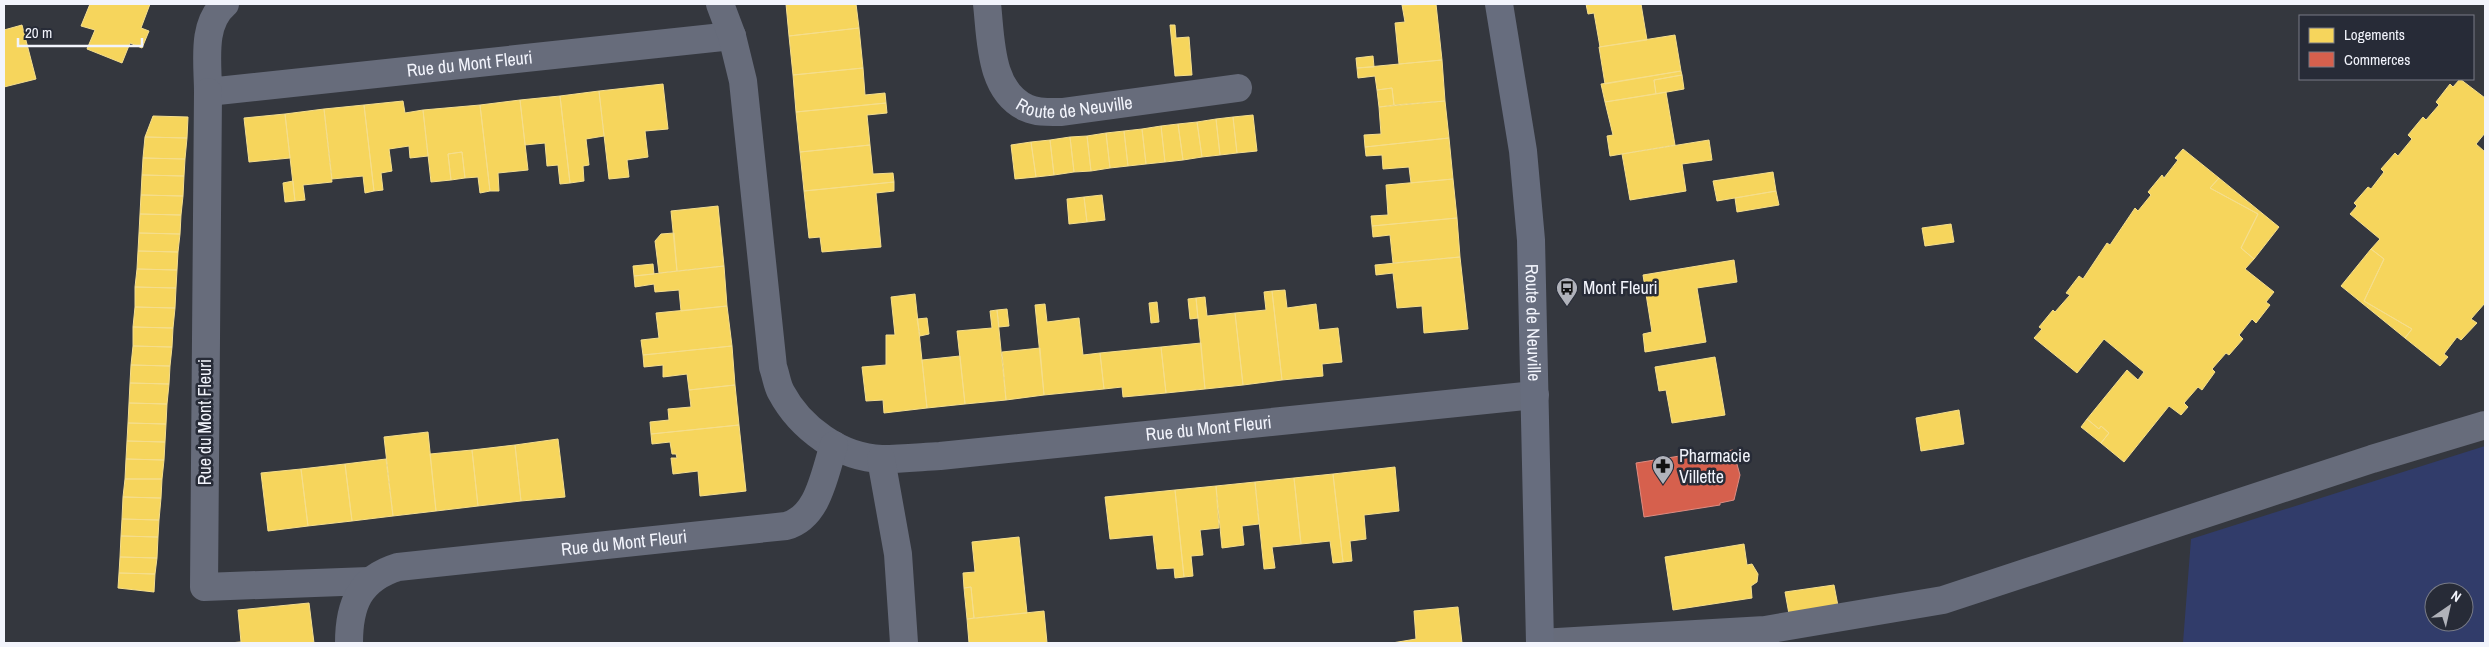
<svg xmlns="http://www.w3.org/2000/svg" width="2489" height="647" viewBox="0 0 2489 647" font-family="'Archivo Narrow',sans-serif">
	<rect width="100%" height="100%" fill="#34373e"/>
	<!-- green -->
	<path fill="#313c6a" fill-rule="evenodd" d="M 2485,446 L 2485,643 L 2183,643 L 2191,539 ZM 2434,592 L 2464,592 L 2464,622 L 2434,622 Z"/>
	<!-- homes -->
	<path fill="#f6d55c" stroke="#f5de8c" d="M 90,4 L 150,4 L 141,28 L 149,31 L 142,48 L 130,43 L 122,63 L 87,49 L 95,30 L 81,26 Z
		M 786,4 L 856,4 L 859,28 L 789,36 Z
		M 1436,4 L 1442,60 L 1399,64 L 1395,23 L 1405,22 L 1402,5 Z
		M 1586,4 L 1641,4 L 1647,40 L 1600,47 L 1594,13 L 1588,14 Z
		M 22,25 L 36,79 L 4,87 L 4,30 Z
		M 1170,25 L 1175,25 L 1176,38 L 1189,37 L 1192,75 L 1175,76 Z
		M 859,28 L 863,68 L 793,75 L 789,36 Z
		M 1675,35 L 1681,71 L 1605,84 L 1599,47 Z
		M 1373,56 L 1374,67 L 1357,68 L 1356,58 Z
		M 1442,60 L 1445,101 L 1394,105 L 1392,88 L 1377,90 L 1375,76 L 1358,78 L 1357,68 Z
		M 863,68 L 865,95 L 885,93 L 886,103 L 796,112 L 793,75 Z
		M 1681,71 L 1682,75 L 1654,80 L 1656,94 L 1605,102 L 1601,84 Z
		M 1682,75 L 1684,89 L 1656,94 L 1654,80 Z
		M 2460,79 L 2485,98 L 2485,133 L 2476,144 L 2485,152 L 2485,303 L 2471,319 L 2477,323 L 2461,340 L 2457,337 L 2444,354 L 2448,357 L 2440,366 L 2405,338 L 2412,329 L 2364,301 L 2384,259 L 2371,249 L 2380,239 L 2350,214 L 2357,206 L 2354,203 L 2368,187 L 2371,189 L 2384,172 L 2381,169 L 2395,153 L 2398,156 L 2412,139 L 2408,135 L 2423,117 L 2426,120 L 2439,105 L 2436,102 L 2450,84 L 2453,87 Z
		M 663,84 L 668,129 L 645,131 L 648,157 L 627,160 L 629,177 L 609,179 L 599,91 Z
		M 1392,88 L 1394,105 L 1379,107 L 1377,90 Z
		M 599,91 L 604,136 L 586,139 L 589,165 L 583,166 L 584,181 L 570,183 L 560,96 Z
		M 1666,92 L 1675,145 L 1610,156 L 1607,136 L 1613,135 L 1605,102 Z
		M 560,96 L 570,183 L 560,184 L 558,165 L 547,166 L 545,143 L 525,145 L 520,100 Z
		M 520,100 L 528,170 L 498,173 L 499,191 L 490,191 L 480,105 Z
		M 403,101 L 405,113 L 423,110 L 428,156 L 410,158 L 409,146 L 389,149 L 392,171 L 381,173 L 383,190 L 374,191 L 364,105 Z
		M 1445,101 L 1449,138 L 1365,147 L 1364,135 L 1381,134 L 1379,107 Z
		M 886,103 L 887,113 L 867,115 L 870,145 L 800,152 L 796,112 Z
		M 364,105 L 374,191 L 365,193 L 363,176 L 332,179 L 324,109 Z
		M 480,105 L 490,191 L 480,193 L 478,177 L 465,178 L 462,152 L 448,154 L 451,180 L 431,182 L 423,110 Z
		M 324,109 L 332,182 L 303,185 L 305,200 L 295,201 L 285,114 Z
		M 285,114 L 290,158 L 249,162 L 244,118 Z
		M 1253,115 L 1257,151 L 1237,153 L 1233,117 Z
		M 153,116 L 188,117 L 187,138 L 145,137 Z
		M 1233,117 L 1237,153 L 1220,155 L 1216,119 Z
		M 1216,119 L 1220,155 L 1202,157 L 1197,122 Z
		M 1197,122 L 1202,157 L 1183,160 L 1178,124 Z
		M 1178,124 L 1183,160 L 1165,162 L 1161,126 Z
		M 1161,126 L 1165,162 L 1146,164 L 1142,129 Z
		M 1142,129 L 1146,164 L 1128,166 L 1124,131 Z
		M 1124,131 L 1128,166 L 1110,168 L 1106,133 Z
		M 1106,133 L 1110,168 L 1091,171 L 1087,136 Z
		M 1087,136 L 1091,171 L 1074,172 L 1070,137 Z
		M 145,137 L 187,138 L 185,159 L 143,158 Z
		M 1070,137 L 1074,172 L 1054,175 L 1050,140 Z
		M 1449,138 L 1453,179 L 1411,183 L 1409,167 L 1383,169 L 1382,155 L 1366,156 L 1365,147 Z
		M 1050,140 L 1054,175 L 1036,177 L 1031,142 Z
		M 1709,140 L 1712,160 L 1682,164 L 1686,191 L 1630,200 L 1622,154 Z
		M 1031,142 L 1036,177 L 1015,179 L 1011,145 Z
		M 870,145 L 873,174 L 893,173 L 894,182 L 804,191 L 800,152 Z
		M 2183,149 L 2219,178 L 2210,188 L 2258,214 L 2241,248 L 2254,259 L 2245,269 L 2274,292 L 2266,302 L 2270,305 L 2256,323 L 2252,319 L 2239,335 L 2243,339 L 2229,355 L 2226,353 L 2212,369 L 2215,372 L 2202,390 L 2198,387 L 2184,403 L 2188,407 L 2181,415 L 2169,406 L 2124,462 L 2101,443 L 2109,433 L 2101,426 L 2099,429 L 2087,419 L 2127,370 L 2138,380 L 2144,372 L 2104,339 L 2077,373 L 2034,338 L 2042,329 L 2039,327 L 2053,310 L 2055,312 L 2070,295 L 2066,293 L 2079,276 L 2083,279 L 2107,243 L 2110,245 L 2135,208 L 2138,211 L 2151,195 L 2148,192 L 2162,175 L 2164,178 L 2178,160 L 2175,158 Z
		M 462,152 L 465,178 L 451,180 L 448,154 Z
		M 143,158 L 185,159 L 184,176 L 142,175 Z
		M 1773,172 L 1776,191 L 1717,201 L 1713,181 Z
		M 142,175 L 184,176 L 183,196 L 141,195 Z
		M 2219,178 L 2279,227 L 2254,259 L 2241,248 L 2258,214 L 2210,188 Z
		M 1453,179 L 1457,218 L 1372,226 L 1371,216 L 1388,215 L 1386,185 Z
		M 293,181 L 295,201 L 285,202 L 283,183 Z
		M 894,182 L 894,191 L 876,193 L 881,247 L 822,252 L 820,237 L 809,238 L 804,191 Z
		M 1776,191 L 1779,205 L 1737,212 L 1735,198 Z
		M 141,195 L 183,196 L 181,215 L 140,214 Z
		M 1102,195 L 1105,220 L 1087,222 L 1084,197 Z
		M 1084,197 L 1087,222 L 1069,224 L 1067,199 Z
		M 718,206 L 724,266 L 677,271 L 671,211 Z
		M 140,214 L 181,215 L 180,234 L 139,233 Z
		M 1457,218 L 1460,257 L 1393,263 L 1390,235 L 1373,237 L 1372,226 Z
		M 1951,224 L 1954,242 L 1925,246 L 1922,228 Z
		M 139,233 L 180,234 L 178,252 L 138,251 Z
		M 674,233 L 677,271 L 659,273 L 655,241 L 661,234 Z
		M 2371,249 L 2384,259 L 2364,301 L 2412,329 L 2405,338 L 2341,286 Z
		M 138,251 L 178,252 L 177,270 L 137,269 Z
		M 1460,257 L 1468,329 L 1424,333 L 1422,306 L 1397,308 L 1393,273 L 1376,275 L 1375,265 Z
		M 1734,260 L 1737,282 L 1697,288 L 1706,342 L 1645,352 L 1643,334 L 1652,332 L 1643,275 Z
		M 653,264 L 654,274 L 634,276 L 633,266 Z
		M 724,266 L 727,306 L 681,311 L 679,290 L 655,292 L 654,284 L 635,287 L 634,276 Z
		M 137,269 L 177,270 L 176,288 L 135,287 Z
		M 135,287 L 176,288 L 175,308 L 135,307 Z
		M 1285,290 L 1287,308 L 1316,304 L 1319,330 L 1338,328 L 1342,362 L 1322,364 L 1323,376 L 1282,380 L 1272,291 Z
		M 1272,291 L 1282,380 L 1243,385 L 1235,313 L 1266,310 L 1264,292 Z
		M 915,294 L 927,408 L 884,413 L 883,400 L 866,401 L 862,367 L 886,365 L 886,335 L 895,335 L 891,297 Z
		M 1205,297 L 1207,316 L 1235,313 L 1243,385 L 1205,389 L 1196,298 Z
		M 1196,298 L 1198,318 L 1190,319 L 1188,299 Z
		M 1157,302 L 1159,322 L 1151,323 L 1149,303 Z
		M 1045,304 L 1047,322 L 1079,318 L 1083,355 L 1100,353 L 1104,389 L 1044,395 L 1035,305 Z
		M 727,306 L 732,346 L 643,355 L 641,340 L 659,338 L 656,313 Z
		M 135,307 L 175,308 L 173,328 L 133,327 Z
		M 1007,309 L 1009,326 L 999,327 L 997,310 Z
		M 997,310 L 1006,400 L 965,404 L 957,331 L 992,328 L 990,311 Z
		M 927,318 L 929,334 L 920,336 L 917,319 Z
		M 133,327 L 173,328 L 172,347 L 133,346 Z
		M 1201,343 L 1205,389 L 1166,393 L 1161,347 Z
		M 133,346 L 172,347 L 170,366 L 131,365 Z
		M 732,346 L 735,385 L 689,390 L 687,374 L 663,377 L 663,365 L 644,367 L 643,355 Z
		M 1161,347 L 1166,393 L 1123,397 L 1122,387 L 1104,389 L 1100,353 Z
		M 1040,348 L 1044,395 L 1006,400 L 1002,352 Z
		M 960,356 L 965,404 L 927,408 L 922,360 Z
		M 1715,357 L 1725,415 L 1672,423 L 1666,390 L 1659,391 L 1655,367 Z
		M 131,365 L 170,366 L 169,384 L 130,383 Z
		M 130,383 L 169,384 L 167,404 L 129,403 Z
		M 735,385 L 739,425 L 651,434 L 650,422 L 669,420 L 668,409 L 691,407 L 689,390 Z
		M 129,403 L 167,404 L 166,424 L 128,423 Z
		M 1959,410 L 1964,444 L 1921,451 L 1916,418 Z
		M 2087,419 L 2099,429 L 2101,426 L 2109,433 L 2101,443 L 2081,427 Z
		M 128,423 L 166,424 L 165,442 L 127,441 Z
		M 739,425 L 746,491 L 700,496 L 698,471 L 673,474 L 671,458 L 677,458 L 676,454 L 672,454 L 670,442 L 652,444 L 651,434 Z
		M 428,432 L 436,511 L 393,516 L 384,437 Z
		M 558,439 L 565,497 L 521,501 L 515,445 Z
		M 127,441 L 165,442 L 164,460 L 126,459 Z
		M 515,445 L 521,501 L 478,506 L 472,450 Z
		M 472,450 L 478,506 L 436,511 L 430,454 Z
		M 126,459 L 164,460 L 162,479 L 125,479 Z
		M 386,459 L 393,516 L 352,521 L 345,464 Z
		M 345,464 L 352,521 L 308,526 L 301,469 Z
		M 1395,467 L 1399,511 L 1364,515 L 1366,539 L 1350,541 L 1352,561 L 1343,562 L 1333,474 Z
		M 301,469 L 308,526 L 268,531 L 261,473 Z
		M 1333,474 L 1343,562 L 1333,563 L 1330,541 L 1301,544 L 1294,478 Z
		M 1294,478 L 1301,544 L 1272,547 L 1275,568 L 1264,569 L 1255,482 Z
		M 125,479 L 162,479 L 161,498 L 123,497 Z
		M 1255,482 L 1259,524 L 1242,526 L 1244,545 L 1222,548 L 1216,486 Z
		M 1216,486 L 1219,528 L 1200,530 L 1203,555 L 1191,556 L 1193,576 L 1184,577 L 1175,490 Z
		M 1175,490 L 1184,577 L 1175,578 L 1174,568 L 1157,569 L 1153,535 L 1110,539 L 1105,497 Z
		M 123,497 L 161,498 L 159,520 L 122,519 Z
		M 122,519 L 159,520 L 158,537 L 121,536 Z
		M 121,536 L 158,537 L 157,558 L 120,557 Z
		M 1019,537 L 1027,613 L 974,618 L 971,587 L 964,588 L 963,573 L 975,572 L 972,542 Z
		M 1744,544 L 1747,565 L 1752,564 L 1758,574 L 1757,582 L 1751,586 L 1752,598 L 1673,610 L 1665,557 Z
		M 120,557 L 157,558 L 155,574 L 119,573 Z
		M 119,573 L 155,574 L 154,592 L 118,588 Z
		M 1834,585 L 1838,606 L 1789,614 L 1785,592 Z
		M 971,587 L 974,618 L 967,619 L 964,588 Z
		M 309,603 L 314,643 L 229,643 L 241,642 L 238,610 Z
		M 1458,607 L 1462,643 L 1392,643 L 1416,639 L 1414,611 Z
		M 1044,611 L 1047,643 L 969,643 L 967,619 Z"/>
	<!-- shops -->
	<path fill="#d6604d" stroke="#de8c82" d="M 1733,450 L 1740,475 L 1734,500 L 1720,503 L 1720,505 L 1644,517 L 1636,463 L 1711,451 L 1712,453 Z"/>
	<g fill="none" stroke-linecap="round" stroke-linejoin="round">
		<!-- minor -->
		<g stroke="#676c7b" stroke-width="28">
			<path id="s1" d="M 225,4 C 201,24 208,63 208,92 L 732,36"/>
			<path id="s2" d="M 720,4 L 732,36 L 743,81 L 773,367 C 776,375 777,385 781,392 C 800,428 841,458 882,459 C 901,459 921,457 940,456 L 1535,395"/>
			<path id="s3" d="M 987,4 C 991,38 989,91 1027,108 C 1038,113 1050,112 1062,112 L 1238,88"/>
			<path d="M 208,92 L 204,587 L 369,581"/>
			<path d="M 881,459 L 898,554 L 904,643"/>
			<path id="s4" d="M 349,643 C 349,605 359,579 398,567 L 786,526 C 819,517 824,474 834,445"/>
			<path d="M 1540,643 L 1765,630 L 1943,600 L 2372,459 L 2485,425"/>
		</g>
		<!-- major -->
		<path stroke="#676d7e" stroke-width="28" id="s5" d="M 1499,4 L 1523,151 L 1531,240 L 1540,643"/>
	</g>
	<!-- icons -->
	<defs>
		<g id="bus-pin" transform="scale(1.125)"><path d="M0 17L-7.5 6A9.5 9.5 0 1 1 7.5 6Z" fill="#b0b2ba" stroke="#272b37"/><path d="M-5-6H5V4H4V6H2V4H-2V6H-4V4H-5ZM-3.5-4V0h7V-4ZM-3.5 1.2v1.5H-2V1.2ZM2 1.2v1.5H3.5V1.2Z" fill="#111"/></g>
		<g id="pharmacy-pin" transform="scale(1.125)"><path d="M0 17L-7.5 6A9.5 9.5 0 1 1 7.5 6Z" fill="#b0b2ba" stroke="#272b37"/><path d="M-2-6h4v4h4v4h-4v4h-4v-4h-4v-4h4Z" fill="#111"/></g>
	</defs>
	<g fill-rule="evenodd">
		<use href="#bus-pin" x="1567" y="288"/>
		<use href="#pharmacy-pin" x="1663" y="466"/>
	</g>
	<g text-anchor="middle" stroke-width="5" stroke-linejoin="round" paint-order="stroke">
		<!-- street labels -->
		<g font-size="18" fill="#f2f4fc" stroke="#272b37">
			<text dy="6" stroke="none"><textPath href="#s1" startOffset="356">Rue du Mont Fleuri</textPath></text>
			<text dy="6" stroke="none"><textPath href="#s3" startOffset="165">Route de Neuville</textPath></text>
			<text dy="6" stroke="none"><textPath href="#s5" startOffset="321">Route de Neuville</textPath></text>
			<text transform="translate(205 422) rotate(-90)" y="6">Rue du Mont Fleuri</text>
			<text dy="6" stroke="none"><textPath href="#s2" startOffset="849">Rue du Mont Fleuri</textPath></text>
			<text dy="6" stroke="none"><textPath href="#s4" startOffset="326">Rue du Mont Fleuri</textPath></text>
		</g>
		<!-- poi labels -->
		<g font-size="18" fill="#f2f4fc" stroke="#272b37" text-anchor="start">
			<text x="1583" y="294">Mont Fleuri</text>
			<text x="1679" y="462">Pharmacie<tspan x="1679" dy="21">Villette</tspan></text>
		</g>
	</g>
	<!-- border -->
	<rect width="2489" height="647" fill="none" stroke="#f2f4fc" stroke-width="10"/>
	<!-- legend -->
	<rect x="2299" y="15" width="175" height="65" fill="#272b37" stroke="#787b86"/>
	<rect x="2309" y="28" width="25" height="15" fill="#f6d55c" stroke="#787b86"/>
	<text x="2344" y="40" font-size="15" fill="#f2f4fc">Logements</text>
	<rect x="2309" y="52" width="25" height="15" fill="#d6604d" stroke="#787b86"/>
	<text x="2344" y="65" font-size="15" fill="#f2f4fc">Commerces</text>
	<!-- north arrow -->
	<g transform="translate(2449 607) rotate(34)"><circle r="24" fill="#272b37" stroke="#787b86"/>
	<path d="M0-4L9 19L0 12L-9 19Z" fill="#b0b2ba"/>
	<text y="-8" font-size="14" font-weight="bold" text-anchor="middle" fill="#f2f4fc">N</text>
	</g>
	<!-- scale -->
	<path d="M18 38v8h124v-8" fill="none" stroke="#f2f4fc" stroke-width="2.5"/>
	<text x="25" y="38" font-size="15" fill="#f2f4fc" stroke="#272b37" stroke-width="4" paint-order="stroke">20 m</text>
</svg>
